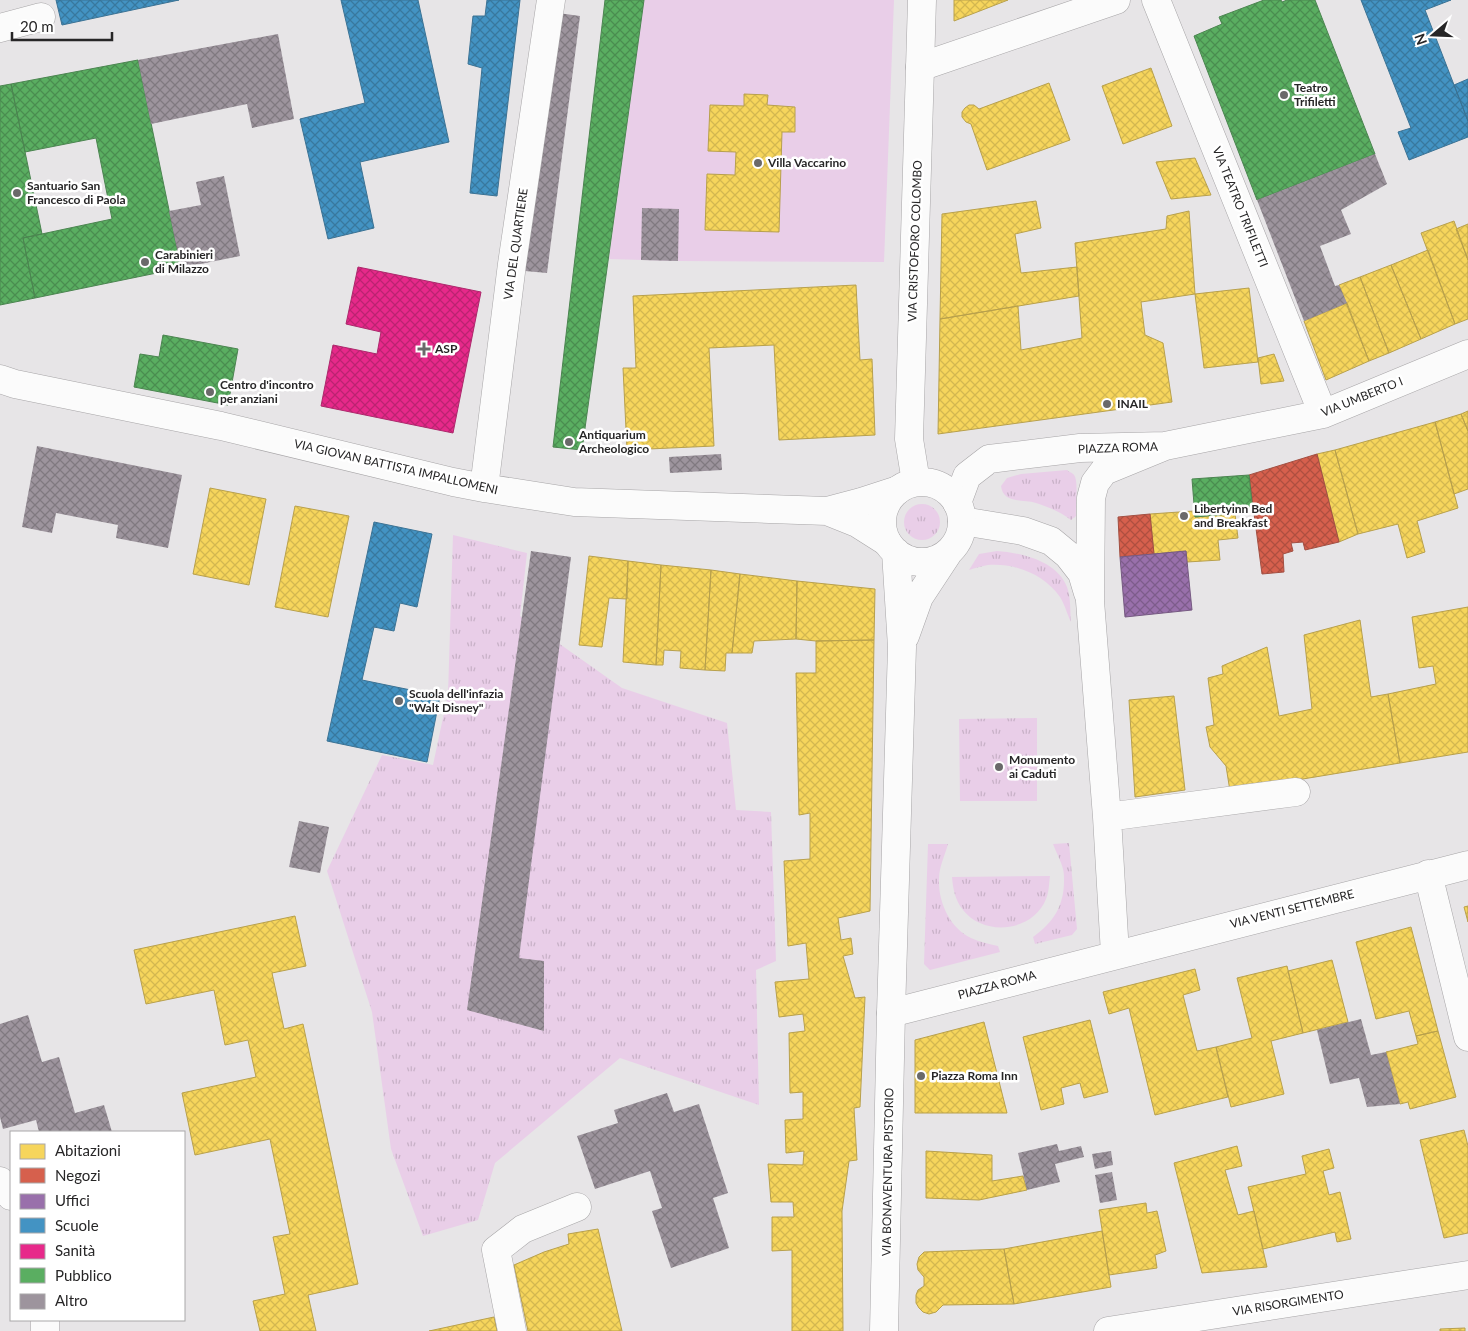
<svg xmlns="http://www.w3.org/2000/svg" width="1468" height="1331" viewBox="0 0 1468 1331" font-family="Lato,sans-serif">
	<defs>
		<pattern id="grass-tufts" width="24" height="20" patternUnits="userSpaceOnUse" patternTransform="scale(1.25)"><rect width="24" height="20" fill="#e9cee8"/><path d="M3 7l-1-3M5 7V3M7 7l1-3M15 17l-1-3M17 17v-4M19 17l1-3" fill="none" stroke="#c8b1c7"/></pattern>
		<pattern id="homes-cross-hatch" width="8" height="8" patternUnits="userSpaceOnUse" patternTransform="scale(1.25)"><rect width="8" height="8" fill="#f6d55c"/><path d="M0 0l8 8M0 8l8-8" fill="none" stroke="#d3b750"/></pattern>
		<pattern id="shops-cross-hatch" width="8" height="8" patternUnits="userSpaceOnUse" patternTransform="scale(1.25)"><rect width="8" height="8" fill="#d6604d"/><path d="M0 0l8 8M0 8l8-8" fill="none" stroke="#ae4f40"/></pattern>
		<pattern id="offices-cross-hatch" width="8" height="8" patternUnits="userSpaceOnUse" patternTransform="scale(1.25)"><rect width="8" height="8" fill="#9970ab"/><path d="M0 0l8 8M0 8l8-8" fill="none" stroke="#7d5c8b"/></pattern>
		<pattern id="schools-cross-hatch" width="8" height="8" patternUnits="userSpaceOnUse" patternTransform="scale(1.25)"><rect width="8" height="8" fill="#4393c3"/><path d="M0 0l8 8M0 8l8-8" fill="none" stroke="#38789e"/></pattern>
		<pattern id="health-cross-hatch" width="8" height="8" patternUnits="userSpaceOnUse" patternTransform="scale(1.25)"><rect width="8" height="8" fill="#e7298a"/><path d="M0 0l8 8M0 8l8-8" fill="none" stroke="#bb2371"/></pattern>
		<pattern id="public-cross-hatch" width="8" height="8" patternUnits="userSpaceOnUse" patternTransform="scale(1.25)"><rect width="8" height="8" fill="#5aae61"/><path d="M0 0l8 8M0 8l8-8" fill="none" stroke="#4a8d50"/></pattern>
		<pattern id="building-cross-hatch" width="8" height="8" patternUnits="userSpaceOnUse" patternTransform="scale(1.25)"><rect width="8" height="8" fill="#9d949d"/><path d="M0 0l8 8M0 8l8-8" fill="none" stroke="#807980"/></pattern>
	</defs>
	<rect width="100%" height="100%" fill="#e7e5e7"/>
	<!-- grass -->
	<path fill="url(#grass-tufts)" d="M 1067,470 C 1069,472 1073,473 1074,475 C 1079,481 1075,507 1076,516 L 1071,520 C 1061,512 1048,507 1036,503 C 1023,499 1003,504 1001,486 L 1007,478 L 1021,474 Z
		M904 522a18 18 0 1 1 36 0a18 18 0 1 1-36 0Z
		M 453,535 L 527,553 L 520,616 L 622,688 L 727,723 L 736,810 L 771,812 L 776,961 L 756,970 L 759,1105 L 620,1058 L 495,1163 L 478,1220 L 423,1236 L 391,1149 L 372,1012 L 327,871 L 382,755 L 433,765 L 448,694 Z
		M 997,551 C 1022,553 1057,561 1067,587 C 1071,597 1070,612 1071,622 C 1067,614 1065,605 1060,597 C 1044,574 1015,563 988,565 C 982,566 975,568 969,570 L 979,554 Z
		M 1037,718 L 1037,801 L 960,801 L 959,719 Z
		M 1069,843 L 1077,929 L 1072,935 L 1035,944 L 1033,937 C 1053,923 1064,906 1064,881 C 1064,877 1064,873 1063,869 C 1061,861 1056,852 1053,844 Z
		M 928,844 L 948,844 C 945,855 939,867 939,879 C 938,902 950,928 971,938 C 980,942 989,944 998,946 L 1000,952 L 930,970 L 924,964 Z
		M 1050,876 C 1049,883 1049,893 1046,899 C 1033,932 984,937 963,910 C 955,900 953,889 952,877 Z"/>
	<!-- park -->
	<path fill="#e9cee8" d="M 644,0 L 894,0 L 884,262 L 678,261 L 609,259 Z"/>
	<!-- homes -->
	<path fill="url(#homes-cross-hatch)" stroke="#b8a04c" d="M 954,0 L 1008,0 L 954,21 Z
		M 1151,68 L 1172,126 L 1123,144 L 1102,86 Z
		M 1049,83 L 1070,140 L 987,170 L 971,124 L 966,122 L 962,117 L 962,112 L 965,108 L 969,105 L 974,105 L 979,109 Z
		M 744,94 L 768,95 L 767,105 L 795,107 L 795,132 L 782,132 L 779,232 L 705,230 L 707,174 L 735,175 L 736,152 L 708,151 L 710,105 L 744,106 Z
		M 1195,158 L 1211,195 L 1171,199 L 1156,162 Z
		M 1036,201 L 1041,228 L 1015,234 L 1021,273 L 1077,267 L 1079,296 L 940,319 L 942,214 Z
		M 1189,211 L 1195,294 L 1141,302 L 1145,335 L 1163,343 L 1172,402 L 938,434 L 940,319 L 1018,306 L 1021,350 L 1082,338 L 1075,243 L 1166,229 L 1167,216 Z
		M 1454,221 L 1468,260 L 1468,319 L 1455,324 L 1421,233 Z
		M 1468,224 L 1468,260 L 1456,229 Z
		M 1428,250 L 1455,324 L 1421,339 L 1391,265 Z
		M 1391,265 L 1421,339 L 1389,353 L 1360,277 Z
		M 1360,277 L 1389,353 L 1369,361 L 1339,285 Z
		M 856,285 L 860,360 L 872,359 L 875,435 L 779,440 L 774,345 L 709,348 L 714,446 L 627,450 L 623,368 L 636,368 L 633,296 Z
		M 1249,288 L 1258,362 L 1204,368 L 1195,294 Z
		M 1347,303 L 1369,361 L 1326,380 L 1304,321 Z
		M 1274,354 L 1284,381 L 1261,384 L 1258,358 Z
		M 1468,411 L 1468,431 L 1461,414 Z
		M 1461,414 L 1468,431 L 1468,489 L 1454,494 L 1435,422 Z
		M 1435,422 L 1458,508 L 1417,521 L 1425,552 L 1407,558 L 1398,524 L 1358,534 L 1335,450 Z
		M 1335,450 L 1358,534 L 1339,542 L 1317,454 Z
		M 210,488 L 266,499 L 249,585 L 193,574 Z
		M 295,506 L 349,516 L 328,617 L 275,607 Z
		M 1194,511 L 1195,517 L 1235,514 L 1238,538 L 1218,540 L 1220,560 L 1187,562 L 1186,551 L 1154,554 L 1150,514 Z
		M 589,556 L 628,561 L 627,599 L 609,598 L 602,647 L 579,645 Z
		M 628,561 L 661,565 L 656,665 L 623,662 Z
		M 661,565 L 711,570 L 705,670 L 680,668 L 681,651 L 664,650 L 663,665 L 656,665 Z
		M 711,570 L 740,574 L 732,653 L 726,653 L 725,671 L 705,670 Z
		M 740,574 L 797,581 L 796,639 L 754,641 L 752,653 L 732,653 Z
		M 797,581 L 875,589 L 874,640 L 816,641 L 796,639 Z
		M 1468,607 L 1468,752 L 1400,763 L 1388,694 L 1436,684 L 1433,666 L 1419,668 L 1412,617 Z
		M 1360,620 L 1371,697 L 1388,694 L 1400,763 L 1230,791 L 1226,766 L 1210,747 L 1206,727 L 1214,725 L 1208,678 L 1223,674 L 1222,666 L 1267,647 L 1279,716 L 1312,709 L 1304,635 Z
		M 874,640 L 870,911 L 838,918 L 841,940 L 851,938 L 853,954 L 843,956 L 855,998 L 865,997 L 860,1107 L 854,1108 L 857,1160 L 849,1161 L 842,1211 L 843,1331 L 792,1331 L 792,1250 L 772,1251 L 772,1217 L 794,1217 L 793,1202 L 771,1202 L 768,1164 L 803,1165 L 804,1151 L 786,1153 L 785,1120 L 803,1119 L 803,1092 L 790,1093 L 789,1033 L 805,1031 L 803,1014 L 779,1017 L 775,982 L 809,979 L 806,943 L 788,946 L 784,861 L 810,859 L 810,813 L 799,815 L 796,673 L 816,673 L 816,641 Z
		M 1174,696 L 1185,790 L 1135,797 L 1129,700 Z
		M 1468,906 L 1468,922 L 1464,907 Z
		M 295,916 L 306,966 L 272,973 L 284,1029 L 303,1024 L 358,1284 L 308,1295 L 316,1331 L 260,1331 L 253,1301 L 285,1294 L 273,1237 L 290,1234 L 270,1139 L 195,1155 L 182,1093 L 256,1077 L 248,1040 L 225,1045 L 214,990 L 146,1004 L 134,950 Z
		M 1411,927 L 1438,1031 L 1416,1036 L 1409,1011 L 1376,1019 L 1356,942 Z
		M 1332,960 L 1348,1022 L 1303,1033 L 1288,971 Z
		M 1287,966 L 1303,1033 L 1271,1041 L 1284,1094 L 1231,1107 L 1216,1047 L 1252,1038 L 1237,978 Z
		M 1195,969 L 1200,990 L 1183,995 L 1197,1051 L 1216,1047 L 1228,1097 L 1155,1115 L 1129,1008 L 1109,1014 L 1103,992 Z
		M 1090,1020 L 1108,1092 L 1084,1098 L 1080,1083 L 1061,1088 L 1064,1104 L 1041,1110 L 1023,1037 Z
		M 984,1022 L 1007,1113 L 915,1113 L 915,1040 Z
		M 1438,1031 L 1456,1097 L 1410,1109 L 1408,1102 L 1400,1104 L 1386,1052 L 1418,1044 L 1416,1036 Z
		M 1464,1130 L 1468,1146 L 1468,1233 L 1444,1238 L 1420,1140 Z
		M 1237,1146 L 1242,1166 L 1225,1170 L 1238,1215 L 1254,1211 L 1267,1267 L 1202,1273 L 1174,1163 Z
		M 1329,1149 L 1334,1168 L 1323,1171 L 1329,1195 L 1340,1192 L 1351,1239 L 1337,1242 L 1335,1232 L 1263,1249 L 1248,1187 L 1306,1174 L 1302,1156 Z
		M 926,1151 L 992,1155 L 992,1181 L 1023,1176 L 1027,1190 L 979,1200 L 926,1198 Z
		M 1146,1203 L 1147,1213 L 1157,1211 L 1166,1251 L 1155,1255 L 1157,1268 L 1109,1275 L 1099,1210 Z
		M 598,1229 L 622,1331 L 528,1331 L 514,1265 L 544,1252 L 569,1244 L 568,1234 Z
		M 1102,1231 L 1111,1287 L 1014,1304 L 1004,1249 Z
		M 1004,1249 L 1014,1304 L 943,1305 L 936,1312 L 929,1314 L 923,1312 L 919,1308 L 916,1303 L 916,1295 L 918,1290 L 924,1286 L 924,1277 L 918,1270 L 917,1264 L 919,1257 L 924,1252 Z
		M 494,1317 L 497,1331 L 429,1331 Z
		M 1465,1328 L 1465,1331 L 1440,1331 L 1440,1329 Z"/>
	<!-- shops -->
	<path fill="url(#shops-cross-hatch)" stroke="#a24f42" d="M 1317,454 L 1339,542 L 1305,550 L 1303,542 L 1291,543 L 1293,551 L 1283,554 L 1284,572 L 1262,574 L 1249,475 Z
		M 1150,514 L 1154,554 L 1120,557 L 1118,517 Z"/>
	<!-- offices -->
	<path fill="url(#offices-cross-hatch)" stroke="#775a83" d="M 1186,551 L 1192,610 L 1125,617 L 1120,557 Z"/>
	<!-- schools -->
	<path fill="url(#schools-cross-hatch)" stroke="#3b7294" d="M 56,0 L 179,0 L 62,25 Z
		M 341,0 L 418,0 L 449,142 L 360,162 L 374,228 L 328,239 L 300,119 L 365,103 Z
		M 487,0 L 520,0 L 497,196 L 470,193 L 482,68 L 468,64 L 473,16 L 485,16 Z
		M 1361,0 L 1451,0 L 1425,10 L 1468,121 L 1468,137 L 1409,160 L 1398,132 L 1411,128 Z
		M 1468,79 L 1468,121 L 1454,85 Z
		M 374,522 L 432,534 L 417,607 L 400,603 L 394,631 L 374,627 L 362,680 L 440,696 L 427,762 L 327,741 Z"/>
	<!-- health -->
	<path fill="url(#health-cross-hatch)" stroke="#ad286c" d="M 358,267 L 481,292 L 453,433 L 321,406 L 333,345 L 377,354 L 381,332 L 346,324 Z"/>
	<!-- public -->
	<path fill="url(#public-cross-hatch)" stroke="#4b8550" d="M 605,0 L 644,0 L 582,450 L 553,447 Z
		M 1264,0 L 1281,0 L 1282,2 L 1287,0 L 1315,0 L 1375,154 L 1257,200 L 1194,36 L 1222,24 L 1219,17 Z
		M 138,60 L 181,268 L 35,298 L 23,238 L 112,219 L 96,138 L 25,152 L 11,84 Z
		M 11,84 L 42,234 L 23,238 L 35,298 L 0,305 L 0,86 Z
		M 163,335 L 238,349 L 228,405 L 134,387 L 140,354 L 159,357 Z
		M 1249,475 L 1253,512 L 1195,517 L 1192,479 Z"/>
	<!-- building -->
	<path fill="url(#building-cross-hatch)" d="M 558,13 L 580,16 L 547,273 L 525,271 Z
		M 278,34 L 294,119 L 252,128 L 247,104 L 151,124 L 138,60 Z
		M 1375,154 L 1387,184 L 1341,210 L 1351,234 L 1320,246 L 1335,286 L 1339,285 L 1347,303 L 1304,321 L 1257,200 Z
		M 224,176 L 240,256 L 181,268 L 169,211 L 201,205 L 196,182 Z
		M 642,208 L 679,209 L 678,261 L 641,260 Z
		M 37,446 L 182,475 L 168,548 L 116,538 L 118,525 L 56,513 L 52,533 L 22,527 Z
		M 721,454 L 722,470 L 670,473 L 669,457 Z
		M 531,551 L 571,557 L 519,958 L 544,961 L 544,1031 L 467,1010 Z
		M 299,821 L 329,827 L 320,873 L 289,867 Z
		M 28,1015 L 42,1062 L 59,1057 L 75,1113 L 104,1105 L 112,1132 L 39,1132 L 36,1120 L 3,1129 L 0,1117 L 0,1024 Z
		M 1361,1019 L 1371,1055 L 1386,1052 L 1400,1104 L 1367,1107 L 1359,1078 L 1330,1084 L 1317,1030 Z
		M 667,1093 L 674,1112 L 699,1104 L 728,1193 L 713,1198 L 729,1248 L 671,1268 L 652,1211 L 662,1208 L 650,1171 L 595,1189 L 577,1136 L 618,1123 L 614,1110 Z
		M 1057,1144 L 1059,1151 L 1081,1146 L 1084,1157 L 1055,1164 L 1060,1182 L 1027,1190 L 1018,1153 Z
		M 1111,1151 L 1113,1165 L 1095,1169 L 1092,1154 Z
		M 1112,1172 L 1117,1200 L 1100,1203 L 1095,1175 Z"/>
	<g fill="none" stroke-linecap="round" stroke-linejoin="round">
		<!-- minor casing -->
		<g stroke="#a7a5a7" stroke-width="29">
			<path id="minor" d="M 1156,0 L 1323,414
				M 0,28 L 41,17
				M 920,67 L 1116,0
				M 0,379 L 15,384 L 221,426 L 453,482 L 484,488 L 574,502 L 827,511 L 861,502 L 898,490
				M 484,488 L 512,264 L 551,0
				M 957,503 L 967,476 L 989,459 L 1080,448 L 1165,446 L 1323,414 L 1468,354
				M 827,511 L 857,523 L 887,542
				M 962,521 L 1023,531 L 1051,541 L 1068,555 L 1082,573 L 1088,593
				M 1107,817 L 1296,792
				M 1428,874 L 1468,1037
				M 1115,954 L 1107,817 L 1090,601 L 1091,498 L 1095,483 L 1104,471 L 1165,446
				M 891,1013 L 1468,865
				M 0,1181 L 11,1196
				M 45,1331 L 45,1320
				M 512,1331 L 496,1250 L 523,1229 L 577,1207"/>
		</g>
		<!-- major casing -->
		<g stroke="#a7a5a7" stroke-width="29">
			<path id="major" d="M 916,482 L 909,439 L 922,0
				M882 522a40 40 0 1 1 80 0a40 40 0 1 1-80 0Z
				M 905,636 L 919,597 L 948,553
				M 884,1331 L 891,1013 L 902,647 L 896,552
				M 1108,1331 L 1468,1275"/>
		</g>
		<!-- minor -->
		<use href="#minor" stroke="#fbfbfb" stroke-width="28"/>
		<!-- major -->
		<use href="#major" stroke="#fbfbfb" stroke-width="28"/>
	</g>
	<!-- markers -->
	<g fill="#6a696a" stroke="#fff" stroke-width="2">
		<circle cx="1284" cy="95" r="5"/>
		<circle cx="758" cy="163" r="5"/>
		<circle cx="17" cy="193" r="5"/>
		<circle cx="145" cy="262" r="5"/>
		<path d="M421.5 341.5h5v5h5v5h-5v5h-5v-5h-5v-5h5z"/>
		<circle cx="210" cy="392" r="5"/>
		<circle cx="1107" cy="404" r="5"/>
		<circle cx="569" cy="442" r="5"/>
		<circle cx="1184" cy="516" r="5"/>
		<circle cx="399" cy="701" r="5"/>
		<circle cx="999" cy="767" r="5"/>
		<circle cx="921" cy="1076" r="5"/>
	</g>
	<g text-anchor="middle" stroke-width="5" stroke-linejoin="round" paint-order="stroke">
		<!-- poi labels -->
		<g font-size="12" font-weight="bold" fill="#272627" stroke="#fff" text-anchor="start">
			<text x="1294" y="92">Teatro<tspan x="1294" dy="14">Trifiletti</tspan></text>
			<text x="768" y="167">Villa Vaccarino</text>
			<text x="27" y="190">Santuario San<tspan x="27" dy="14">Francesco di Paola</tspan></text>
			<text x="155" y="259">Carabinieri<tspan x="155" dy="14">di Milazzo</tspan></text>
			<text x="435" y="353">ASP</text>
			<text x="220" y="389">Centro d'incontro<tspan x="220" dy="14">per anziani</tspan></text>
			<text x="1117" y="408">INAIL</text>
			<text x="579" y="439">Antiquarium<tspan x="579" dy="14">Archeologico</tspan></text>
			<text x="1194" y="513">Libertyinn Bed<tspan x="1194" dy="14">and Breakfast</tspan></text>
			<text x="409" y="698">Scuola dell'infazia<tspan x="409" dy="14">"Walt Disney"</tspan></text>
			<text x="1009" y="764">Monumento<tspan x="1009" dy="14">ai Caduti</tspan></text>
			<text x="931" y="1080">Piazza Roma Inn</text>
		</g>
		<!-- street labels -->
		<g font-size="12" fill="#272627" stroke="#fff">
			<text transform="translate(1240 207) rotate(68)" y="4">VIA TEATRO TRIFILETTI</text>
			<text transform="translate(915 241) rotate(-88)" y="4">VIA CRISTOFORO COLOMBO</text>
			<text transform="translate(516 244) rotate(-82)" y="4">VIA DEL QUARTIERE</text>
			<text transform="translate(1362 397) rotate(-22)" y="4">VIA UMBERTO I</text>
			<text transform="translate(1118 448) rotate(-2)" y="4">PIAZZA ROMA</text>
			<text transform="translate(396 467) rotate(13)" y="4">VIA GIOVAN BATTISTA IMPALLOMENI</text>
			<text transform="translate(1292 909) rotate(-14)" y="4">VIA VENTI SETTEMBRE</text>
			<text transform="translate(997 985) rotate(-15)" y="4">PIAZZA ROMA</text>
			<text transform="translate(888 1172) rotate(-89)" y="4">VIA BONAVENTURA PISTORIO</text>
			<text transform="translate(1288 1303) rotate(-9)" y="4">VIA RISORGIMENTO</text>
		</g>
	</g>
	<!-- legend -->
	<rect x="10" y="1131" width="175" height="190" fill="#ffffff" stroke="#a9a8a9"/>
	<rect x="20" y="1144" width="25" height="15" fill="#f6d55c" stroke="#a9a8a9"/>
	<text x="55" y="1156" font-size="15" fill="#272627">Abitazioni</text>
	<rect x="20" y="1168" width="25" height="15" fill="#d6604d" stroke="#a9a8a9"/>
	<text x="55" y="1181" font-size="15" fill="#272627">Negozi</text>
	<rect x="20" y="1194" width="25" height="15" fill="#9970ab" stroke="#a9a8a9"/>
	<text x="55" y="1206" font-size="15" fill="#272627">Uffici</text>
	<rect x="20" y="1218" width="25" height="15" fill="#4393c3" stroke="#a9a8a9"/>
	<text x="55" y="1231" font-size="15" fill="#272627">Scuole</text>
	<rect x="20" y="1244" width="25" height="15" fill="#e7298a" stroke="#a9a8a9"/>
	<text x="55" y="1256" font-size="15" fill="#272627">Sanità</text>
	<rect x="20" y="1268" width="25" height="15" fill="#5aae61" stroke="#a9a8a9"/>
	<text x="55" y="1281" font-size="15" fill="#272627">Pubblico</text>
	<rect x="20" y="1294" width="25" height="15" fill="#9d949d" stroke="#a9a8a9"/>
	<text x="55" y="1306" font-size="15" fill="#272627">Altro</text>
	<!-- north arrow -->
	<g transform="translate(1433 35) rotate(251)" stroke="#ffffff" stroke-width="4" paint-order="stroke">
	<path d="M0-4L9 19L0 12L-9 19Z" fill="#272627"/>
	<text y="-8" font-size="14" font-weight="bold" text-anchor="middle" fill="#272627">N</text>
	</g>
	<!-- scale -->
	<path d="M12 32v8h100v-8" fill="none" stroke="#272627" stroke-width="2.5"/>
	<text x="20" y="32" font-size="15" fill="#272627" stroke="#ffffff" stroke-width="4" paint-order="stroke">20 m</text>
</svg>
